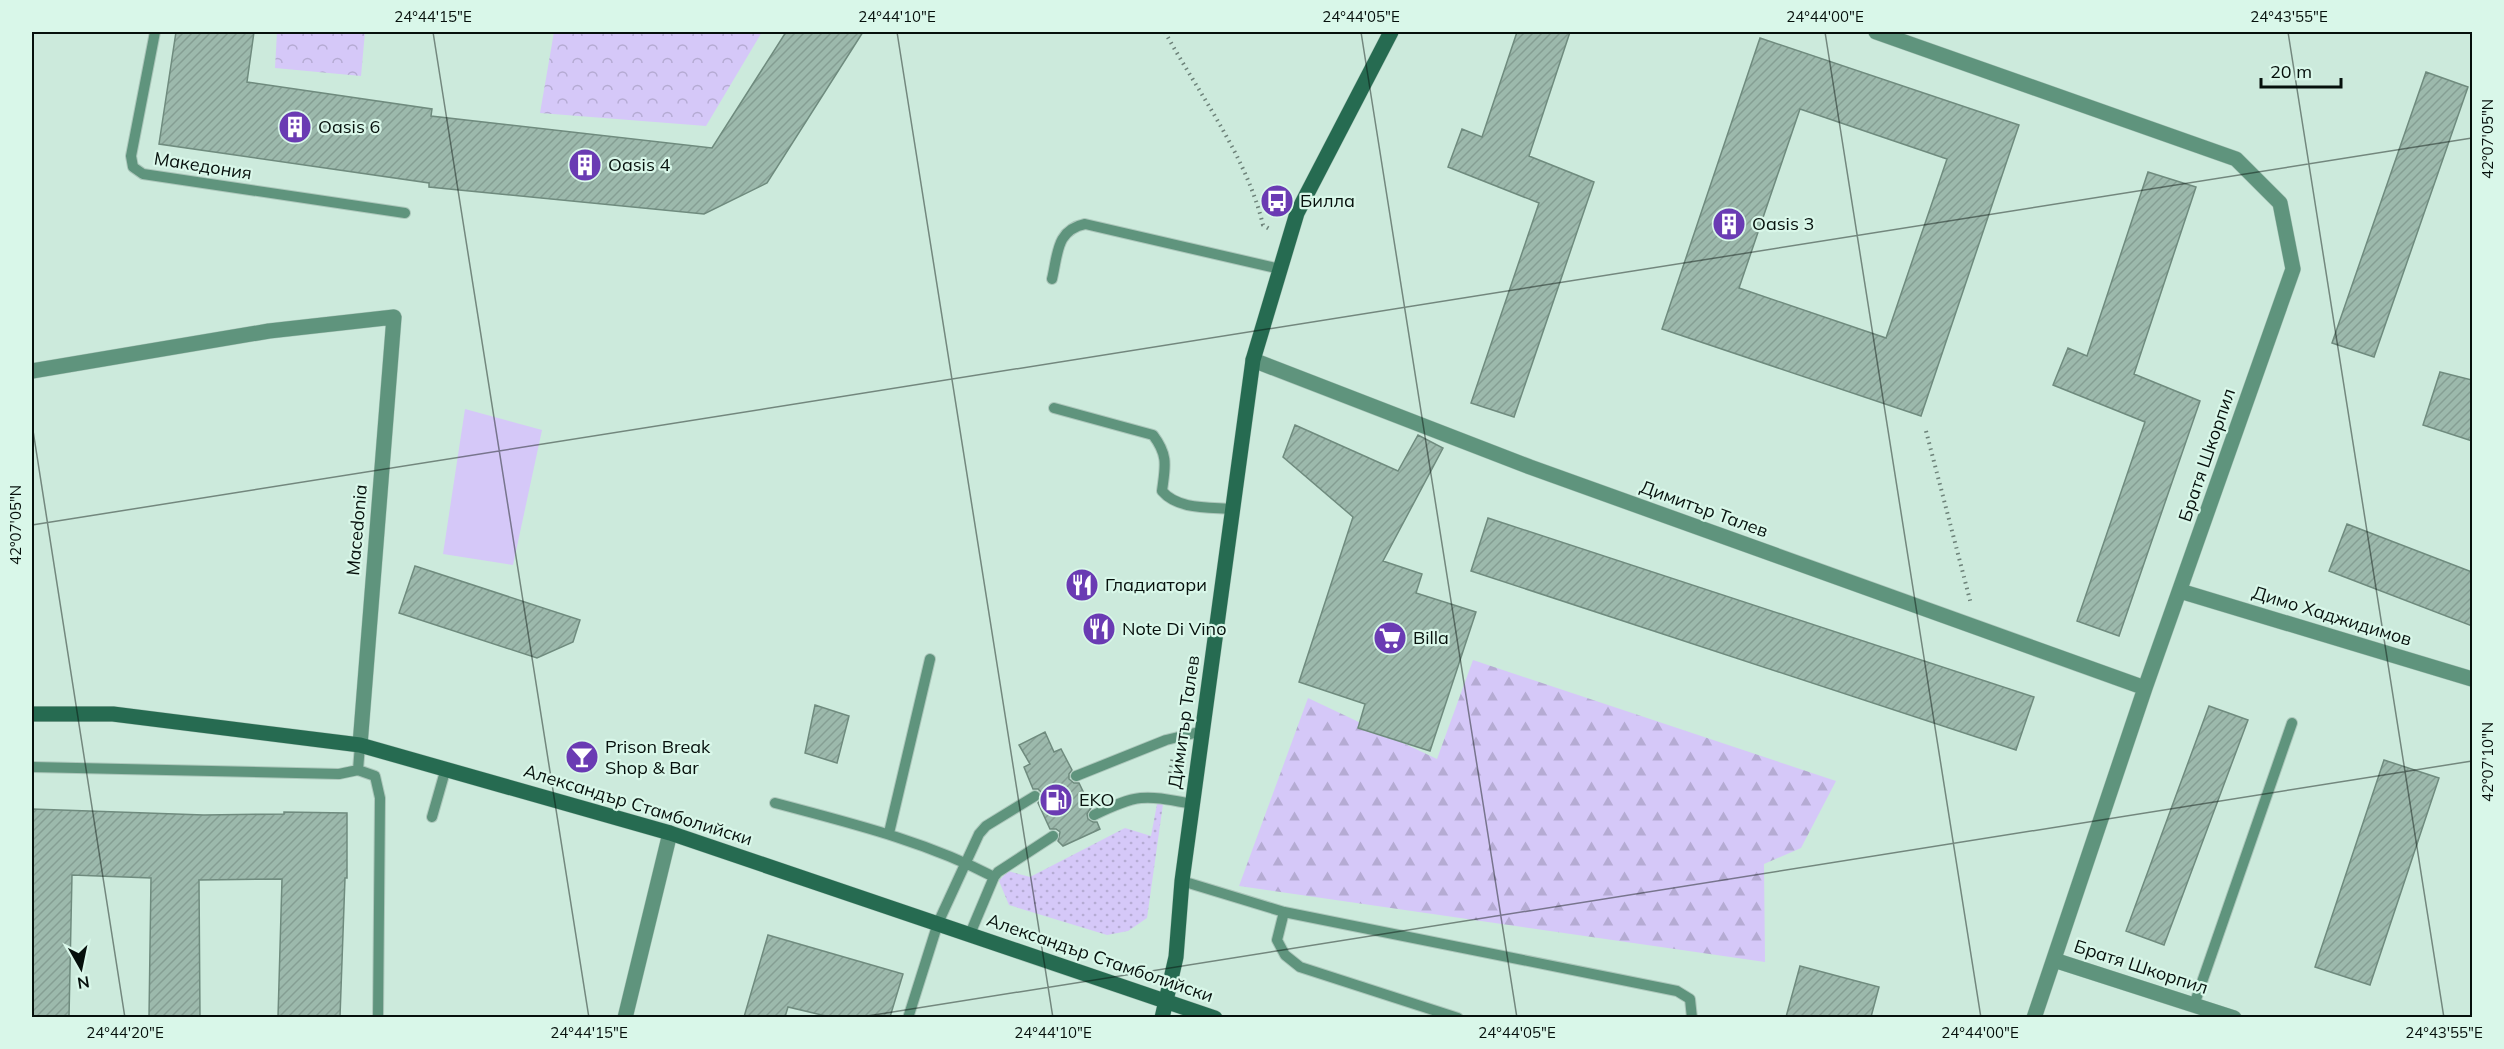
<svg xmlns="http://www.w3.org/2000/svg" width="2504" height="1049" viewBox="0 0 2504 1049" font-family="Mulish,sans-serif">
	<defs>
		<pattern id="grass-dots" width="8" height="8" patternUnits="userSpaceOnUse" patternTransform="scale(1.5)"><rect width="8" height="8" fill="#d5c8f8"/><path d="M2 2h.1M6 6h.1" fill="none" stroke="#b5abd3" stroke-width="1.8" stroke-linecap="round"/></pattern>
		<pattern id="forest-firs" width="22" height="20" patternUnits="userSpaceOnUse" patternTransform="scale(1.5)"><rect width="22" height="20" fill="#d5c8f8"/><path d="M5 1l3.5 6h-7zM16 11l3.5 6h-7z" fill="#b5abd3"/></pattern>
		<pattern id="park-crowns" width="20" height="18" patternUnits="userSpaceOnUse" patternTransform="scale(1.5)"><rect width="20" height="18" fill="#d5c8f8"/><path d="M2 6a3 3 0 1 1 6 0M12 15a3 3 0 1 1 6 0" fill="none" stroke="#b5abd3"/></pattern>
		<pattern id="building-hatch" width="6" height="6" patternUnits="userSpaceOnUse" patternTransform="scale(1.5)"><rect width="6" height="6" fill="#9cb9ac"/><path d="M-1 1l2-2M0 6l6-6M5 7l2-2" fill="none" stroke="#859e93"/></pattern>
	</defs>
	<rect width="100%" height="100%" fill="#cceadc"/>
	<!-- grass -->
	<path fill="url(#grass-dots)" d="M 1158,799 L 1163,804 L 1147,918 L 1128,931 L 1107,935 L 1009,905 L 999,881 L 1008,871 L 1030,877 L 1125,828 L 1151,836 Z"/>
	<!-- forest -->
	<path fill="url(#forest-firs)" d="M 1473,660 L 1836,781 L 1801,848 L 1764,864 L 1765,962 L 1239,886 L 1308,698 L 1437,759 Z"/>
	<!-- park -->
	<path fill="url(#park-crowns)" d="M 277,32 L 365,32 L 361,76 L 275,68 Z
		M 554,32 L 762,32 L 706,126 L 540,113 Z"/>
	<!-- garden -->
	<path fill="#d5c8f8" d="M 465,409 L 542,430 L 513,565 L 443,554 Z"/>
	<!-- building -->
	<path fill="url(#building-hatch)" stroke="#6f8b7e" stroke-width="1.5" fill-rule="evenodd" d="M 176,32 L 254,32 L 247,82 L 432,109 L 431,116 L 712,148 L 786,32 L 863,32 L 767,183 L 704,214 L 429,187 L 429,183 L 159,144 Z
		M 1517,32 L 1570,32 L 1529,156 L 1594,182 L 1514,417 L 1471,403 L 1539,203 L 1448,167 L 1462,129 L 1482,137 Z
		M 1760,38 L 2019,125 L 1921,416 L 1662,329 ZM 1800,109 L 1947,159 L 1886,338 L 1739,288 Z
		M 2426,72 L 2468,87 L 2374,357 L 2332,343 Z
		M 2148,172 L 2196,187 L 2134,374 L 2200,401 L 2119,636 L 2077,621 L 2145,422 L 2053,385 L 2068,348 L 2087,356 Z
		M 2440,372 L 2472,380 L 2472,441 L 2423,425 Z
		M 1295,425 L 1398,471 L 1418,435 L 1443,448 L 1383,561 L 1422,574 L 1416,593 L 1476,612 L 1430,751 L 1358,728 L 1365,704 L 1299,682 L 1353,517 L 1283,457 Z
		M 1488,518 L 2034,697 L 2016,750 L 1471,571 Z
		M 2347,524 L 2472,572 L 2472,626 L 2329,571 Z
		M 415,566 L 580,620 L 573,642 L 537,658 L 399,613 Z
		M 815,705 L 849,716 L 837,763 L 805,753 Z
		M 2209,706 L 2248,720 L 2164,945 L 2126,931 Z
		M 1045,732 L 1054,752 L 1061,749 L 1072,770 L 1069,774 L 1069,779 L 1074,783 L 1079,783 L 1091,808 L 1087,814 L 1088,819 L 1093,822 L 1097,822 L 1100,829 L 1063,846 L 1058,841 L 1060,832 L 1056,829 L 1050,829 L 1038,803 L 1042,799 L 1042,793 L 1038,789 L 1033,789 L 1024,767 L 1030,764 L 1019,745 Z
		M 2384,760 L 2439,778 L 2370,985 L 2315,967 Z
		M 32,809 L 204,815 L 284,814 L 284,812 L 347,813 L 347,878 L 345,878 L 340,1017 L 278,1017 L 282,879 L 199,880 L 200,1017 L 149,1017 L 151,878 L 72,875 L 69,1017 L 32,1017 Z
		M 768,935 L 903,974 L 890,1017 L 830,1017 L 788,1007 L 785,1017 L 744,1017 Z
		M 1800,966 L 1879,987 L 1871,1017 L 1786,1017 Z"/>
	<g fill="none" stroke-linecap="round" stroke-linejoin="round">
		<!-- lane casing -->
		<g stroke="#acc7bb" stroke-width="12">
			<path id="lane" d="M 155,32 L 131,156 L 133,167 L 143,174 L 405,213
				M 1052,279 C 1058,254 1056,230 1085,224 L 1280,269
				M 1054,408 L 1153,435 C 1169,456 1165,467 1162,491 C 1178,510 1210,507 1233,509
				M 32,767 L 339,774 L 358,770 L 360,745
				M 358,770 L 375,776 L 380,798 L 378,1018
				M 1076,776 L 1166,740 L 1203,731
				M 775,803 C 850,823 925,841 994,877
				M 1094,815 C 1139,793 1144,795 1193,804
				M 432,817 L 446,768
				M 889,833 L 930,659
				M 1182,881 L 1284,912 L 1677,991 L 1690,999 L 1692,1018
				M 1284,912 L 1277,940 L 1285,955 L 1300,967 L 1458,1018
				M 970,934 L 994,877 L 998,872 L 1053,836
				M 2194,1005 L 2292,723
				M 908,1018 L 938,923 L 979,834 L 986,826 L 1035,796"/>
		</g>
		<!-- street casing -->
		<g stroke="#acc7bb" stroke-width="16">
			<path id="street" d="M 1876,32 L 2236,159 L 2280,203 L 2293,269 L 2145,688 L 2034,1018
				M 1253,360 L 1530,467 L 2145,688
				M 32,371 L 269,331 L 394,317 L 360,745
				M 2180,591 L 2472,679
				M 2054,960 L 2234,1018
				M 625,1018 L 670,833"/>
		</g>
		<!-- secondary casing -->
		<g stroke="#acc7bb" stroke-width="16">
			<path id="secondary" d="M 32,714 L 113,714 L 360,745 L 670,833 L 1215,1018
				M 1162,1018 L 1176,957 L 1182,881 L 1253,360 L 1297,213 L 1391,32"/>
		</g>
		<!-- path -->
		<path stroke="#6d8279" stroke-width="4" stroke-dasharray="1.5 4.5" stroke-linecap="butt" d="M 1165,32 C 1199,94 1246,155 1263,225 L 1271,230
			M 1926,431 L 1971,604
			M 1170,773 L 1173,756"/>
		<!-- lane -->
		<use href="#lane" stroke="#5f947d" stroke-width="10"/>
		<!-- street -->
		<use href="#street" stroke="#5f947d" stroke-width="15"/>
		<!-- secondary -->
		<use href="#secondary" stroke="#266b51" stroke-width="15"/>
	</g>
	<!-- ticks -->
	<path fill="none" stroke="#06100c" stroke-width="1.5" stroke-opacity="0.45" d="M 433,32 L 589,1018M 897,32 L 1053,1018M 1361,32 L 1517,1018M 1825,32 L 1981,1018M 2288,32 L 2444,1018M 32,424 L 125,1018M 32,525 L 2472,138M 855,1018 L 2472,761"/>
	<!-- icons -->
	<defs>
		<g id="building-disc" transform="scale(1.725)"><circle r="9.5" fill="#6a3bb3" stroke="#d9f7e9"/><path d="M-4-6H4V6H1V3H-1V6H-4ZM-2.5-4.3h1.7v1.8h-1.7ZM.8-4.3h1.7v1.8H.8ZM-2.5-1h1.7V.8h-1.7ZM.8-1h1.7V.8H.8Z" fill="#fff"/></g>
		<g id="bus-disc" transform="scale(1.725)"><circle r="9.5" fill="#6a3bb3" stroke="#d9f7e9"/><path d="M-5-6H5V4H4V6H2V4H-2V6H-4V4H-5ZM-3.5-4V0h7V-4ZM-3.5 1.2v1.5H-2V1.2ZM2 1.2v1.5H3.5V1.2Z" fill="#fff"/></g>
		<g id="restaurant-disc" transform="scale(1.725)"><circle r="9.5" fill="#6a3bb3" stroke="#d9f7e9"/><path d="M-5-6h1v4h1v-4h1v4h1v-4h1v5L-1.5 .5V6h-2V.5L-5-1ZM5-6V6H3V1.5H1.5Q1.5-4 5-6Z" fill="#fff"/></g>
		<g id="supermarket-disc" transform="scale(1.725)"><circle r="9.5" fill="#6a3bb3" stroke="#d9f7e9"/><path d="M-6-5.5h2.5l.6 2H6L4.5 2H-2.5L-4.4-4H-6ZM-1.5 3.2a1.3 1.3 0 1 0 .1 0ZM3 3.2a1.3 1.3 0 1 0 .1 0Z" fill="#fff"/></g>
		<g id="bar-disc" transform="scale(1.725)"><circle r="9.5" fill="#6a3bb3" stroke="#d9f7e9"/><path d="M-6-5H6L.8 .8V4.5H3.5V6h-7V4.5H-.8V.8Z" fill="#fff"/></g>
		<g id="fuel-disc" transform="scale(1.725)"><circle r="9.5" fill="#6a3bb3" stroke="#d9f7e9"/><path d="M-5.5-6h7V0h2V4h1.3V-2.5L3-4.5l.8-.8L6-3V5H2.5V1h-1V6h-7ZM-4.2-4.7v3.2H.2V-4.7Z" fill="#fff"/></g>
	</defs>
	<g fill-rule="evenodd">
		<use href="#building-disc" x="295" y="127"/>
		<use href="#building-disc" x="585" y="165"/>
		<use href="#bus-disc" x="1277" y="201"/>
		<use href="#building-disc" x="1729" y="224"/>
		<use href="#restaurant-disc" x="1082" y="585"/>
		<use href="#restaurant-disc" x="1099" y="629"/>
		<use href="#supermarket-disc" x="1390" y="638"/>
		<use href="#bar-disc" x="582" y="757"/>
		<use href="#fuel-disc" x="1056" y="800"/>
	</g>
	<g text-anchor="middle" stroke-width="4.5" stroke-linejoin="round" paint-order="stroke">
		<!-- poi labels -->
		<g font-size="18" fill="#06100c" stroke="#d9f7e9" text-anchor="start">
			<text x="318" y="133">Oasis 6</text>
			<text x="608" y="171">Oasis 4</text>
			<text x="1300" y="207">Билла</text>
			<text x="1752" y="230">Oasis 3</text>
			<text x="1105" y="591">Гладиатори</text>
			<text x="1122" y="635">Note Di Vino</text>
			<text x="1413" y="644">Billa</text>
			<text x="605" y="753">Prison Break<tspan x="605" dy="21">Shop &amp; Bar</tspan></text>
			<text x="1079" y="806">EKO</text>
		</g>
		<!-- street labels -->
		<g font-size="18" fill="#06100c" stroke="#d9f7e9">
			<text transform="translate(203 166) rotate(9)" y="6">Македония</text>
			<text transform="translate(2207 455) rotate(-71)" y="6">Братя Шкорпил</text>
			<text transform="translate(1704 509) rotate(20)" y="6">Димитър Талев</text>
			<text transform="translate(357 530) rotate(-85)" y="6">Macedonia</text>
			<text transform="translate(2332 616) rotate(17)" y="6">Димо Хаджидимов</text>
			<text transform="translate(1184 722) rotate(-82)" y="6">Димитър Талев</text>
			<text transform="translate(638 805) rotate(17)" y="6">Александър Стамболийски</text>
			<text transform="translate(1100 958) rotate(19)" y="6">Александър Стамболийски</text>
			<text transform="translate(2141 967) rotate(18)" y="6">Братя Шкорпил</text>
		</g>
	</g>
	<!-- border -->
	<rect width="2504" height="1049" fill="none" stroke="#d9f7e9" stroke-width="66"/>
	<!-- north arrow -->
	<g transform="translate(81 968) rotate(171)" stroke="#d9f7e9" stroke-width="4.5" paint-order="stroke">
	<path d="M0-4.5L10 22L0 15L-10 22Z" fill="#06100c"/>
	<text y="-9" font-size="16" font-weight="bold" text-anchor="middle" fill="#06100c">N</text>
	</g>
	<!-- scale -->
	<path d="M2261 78v9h80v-9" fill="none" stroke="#06100c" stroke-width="3"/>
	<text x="2270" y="78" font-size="18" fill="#06100c" stroke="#d9f7e9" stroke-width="4.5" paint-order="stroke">20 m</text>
	<rect x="33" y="33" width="2438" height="983" fill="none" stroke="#06100c" stroke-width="2"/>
	<g font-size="15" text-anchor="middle" fill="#06100c">
		<text x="433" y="22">24°44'15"E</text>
		<text x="897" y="22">24°44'10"E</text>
		<text x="1361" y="22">24°44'05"E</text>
		<text x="1825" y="22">24°44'00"E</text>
		<text x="2289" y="22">24°43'55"E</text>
		<text transform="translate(2488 139) rotate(-90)" y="5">42°07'05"N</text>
		<text transform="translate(16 525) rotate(-90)" y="5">42°07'05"N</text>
		<text transform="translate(2488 762) rotate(-90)" y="5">42°07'10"N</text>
		<text x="125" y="1038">24°44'20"E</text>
		<text x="589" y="1038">24°44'15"E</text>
		<text x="1053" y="1038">24°44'10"E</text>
		<text x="1517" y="1038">24°44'05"E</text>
		<text x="1980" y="1038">24°44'00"E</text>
		<text x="2444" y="1038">24°43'55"E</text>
	</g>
</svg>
